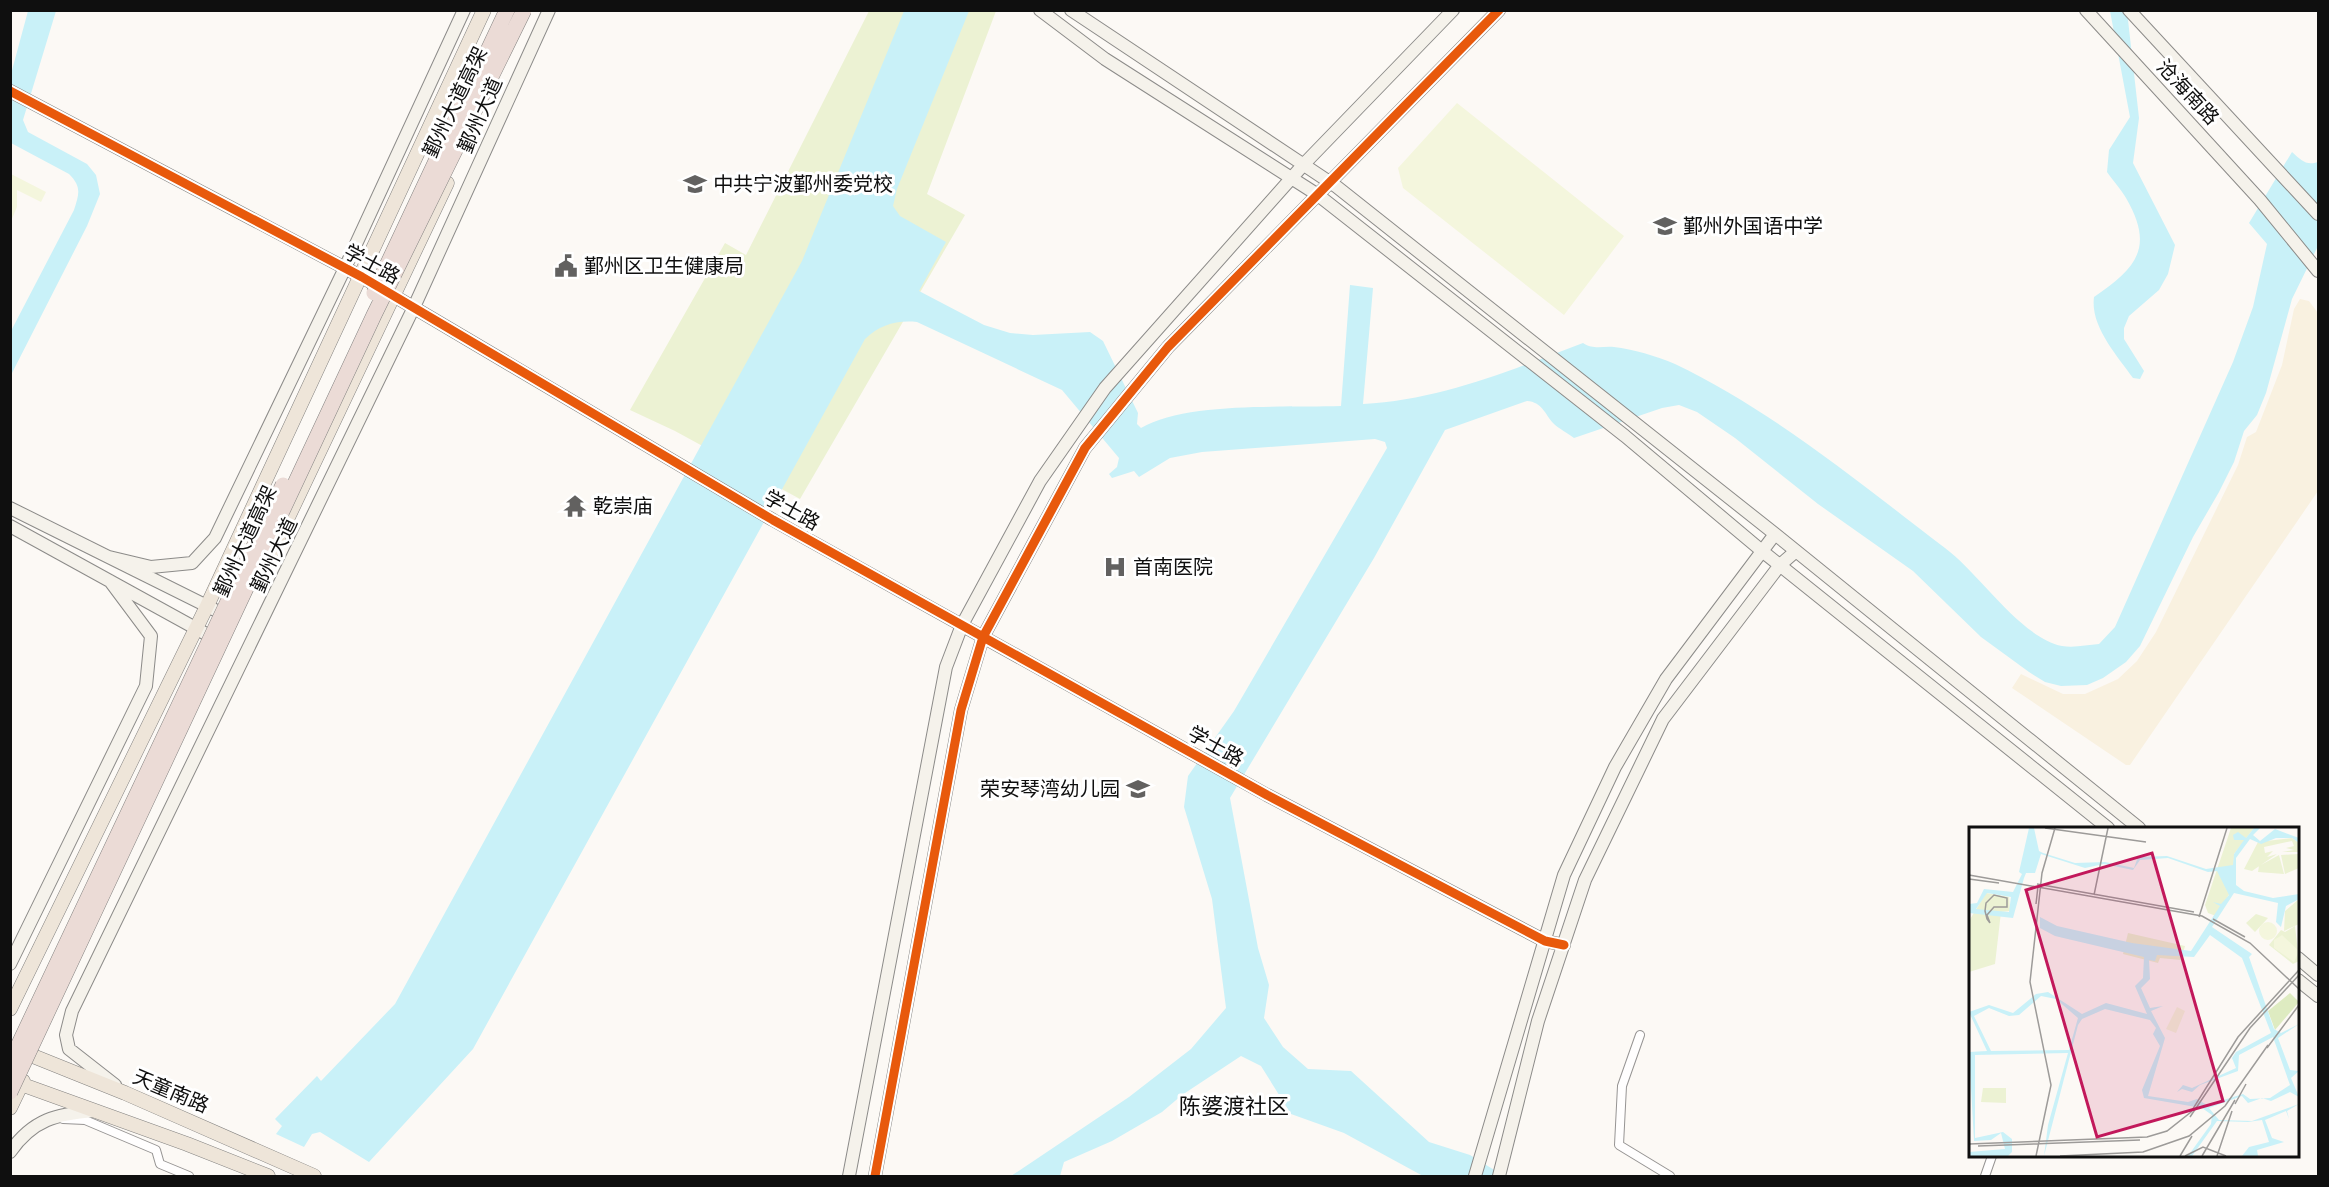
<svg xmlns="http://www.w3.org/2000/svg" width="2329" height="1187" viewBox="0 0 2329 1187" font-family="'Crimson Pro','Noto Sans SC',serif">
	<rect width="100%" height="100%" fill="#fcf9f5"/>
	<!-- farmland -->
	<path fill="#f9f1e0" d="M 2300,299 L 2309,301 L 2318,313 L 2318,491 L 2130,765 L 2126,765 L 2012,688 L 2021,674 L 2063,694 L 2085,694 L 2118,679 L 2137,661 L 2156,632 L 2238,465 L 2247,437 L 2256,432 L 2282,365 L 2294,309 Z"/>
	<!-- green -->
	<path fill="#ecf2d3" d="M 869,11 L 996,11 L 927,194 L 965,215 L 800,499 L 675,431 L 630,410 L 725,243 L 746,255 Z"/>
	<!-- pitch -->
	<path fill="#f4f6dd" d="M 1457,103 L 1624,236 L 1564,315 L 1403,188 L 1398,168 Z
		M 11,174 L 46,192 L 41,202 L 17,190 L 17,207 L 11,221 Z"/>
	<!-- water -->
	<path fill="#c9f1f8" d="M 28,11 L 56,11 L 23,120 L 28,132 L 87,164 L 96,175 L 100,194 L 87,226 L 11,375 L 11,331 L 74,210 C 79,194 82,187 69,174 L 11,143 L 11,74 Z
		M 904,11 L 969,11 L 897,189 L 893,206 L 900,216 L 946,242 L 919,291 L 984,325 L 1010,333 L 1033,335 L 1090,332 L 1103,341 L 1138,413 L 1137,424 L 1141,428 C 1186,401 1287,408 1341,406 L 1350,285 L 1373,288 L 1363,404 C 1441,400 1511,370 1583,343 C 1594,350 1602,346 1614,347 C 1633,349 1656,356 1675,364 C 1770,409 1861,484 1945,548 C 1979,573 2021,638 2062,646 C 2074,648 2087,645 2099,644 L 2115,627 L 2233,362 L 2253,307 L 2267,244 L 2249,223 L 2292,152 C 2301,160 2306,166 2318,162 L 2318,246 L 2292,299 L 2266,393 L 2257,415 L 2244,431 L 2234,462 L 2219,492 L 2193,537 L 2140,646 L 2126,662 L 2103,678 L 2087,685 L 2061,686 L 2045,682 L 2029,672 L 1981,637 L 1913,571 L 1818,504 L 1735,438 L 1697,412 L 1679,405 L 1662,408 L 1574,438 C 1568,433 1559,429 1553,423 C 1545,414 1542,402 1527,401 L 1445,430 L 1374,558 L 1230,798 L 1258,948 L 1269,985 L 1264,1018 L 1283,1047 L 1308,1069 L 1351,1071 L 1429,1142 L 1470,1155 L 1504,1176 L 1423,1176 L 1344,1133 L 1291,1114 L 1261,1066 L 1241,1056 L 1182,1095 L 1162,1112 L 1112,1141 L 1064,1162 L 1060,1176 L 1011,1176 L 1129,1097 L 1191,1049 L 1226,1008 L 1212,899 L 1184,807 L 1188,776 L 1234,711 L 1387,448 L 1385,442 L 1375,439 L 1202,452 L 1170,458 L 1139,477 L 1134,471 L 1112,478 L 1109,474 L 1117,467 L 1119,458 L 1062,390 L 917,322 C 896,320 880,325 865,339 L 473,1049 L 369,1162 L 320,1132 L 312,1134 L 304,1147 L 276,1134 L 282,1126 L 275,1119 L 317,1076 L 321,1081 L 395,1004 L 802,261 Z
		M 2110,11 L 2127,11 L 2139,118 L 2133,163 L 2175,245 L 2168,274 L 2159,290 L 2129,316 L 2124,328 L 2124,339 L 2144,371 L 2140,379 L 2133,378 C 2117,355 2090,326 2094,297 C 2136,268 2155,248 2126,198 C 2121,189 2113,181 2107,172 L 2109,150 L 2130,117 Z"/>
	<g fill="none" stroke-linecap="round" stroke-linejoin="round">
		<!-- street casing -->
		<g stroke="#969493" stroke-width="10">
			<path id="street" d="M 1640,1035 L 1622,1086 L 1619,1145 L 1670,1176
				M 63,1119 L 85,1120 L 156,1150 L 160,1164 L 189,1176
				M 1985,1176 L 1992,1156"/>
		</g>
		<!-- secondary casing -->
		<g stroke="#8c8b89" stroke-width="14">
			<path id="secondary" d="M 1040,10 L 1105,59 L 1318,195 L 1625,436 L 1762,551 L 2108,828
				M 1071,10 L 1337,187 L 1775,534 L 2139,828
				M 2086,10 L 2260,200 L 2318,271
				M 2129,10 L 2318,214
				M 10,91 L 362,277 L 773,520 L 1267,795 L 1545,941 L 1564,945
				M 10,508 L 229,617
				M 10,526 L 217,640
				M 109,557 L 151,567 L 192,563 L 215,538 L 344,270 L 464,10
				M 2298,958 L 2318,975
				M 10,964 L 146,686 L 151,636 L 110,581
				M 2298,980 L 2318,996
				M 115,1085 L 69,1049 L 66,1035 L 72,1011 L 414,307 L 549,10
				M 10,1152 C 33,1119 57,1114 94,1111
				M 849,1176 L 946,667 L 962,625 L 1040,481 L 1105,388 L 1304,164 L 1453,10
				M 875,1176 L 961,710 L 983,637 L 1085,448 L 1168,347 L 1499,10
				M 1475,1176 L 1564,875 L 1615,767 L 1666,679 L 1775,534
				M 1499,1176 L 1538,1021 L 1585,880 L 1663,719 L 1780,565 L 1796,551"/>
		</g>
		<!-- primary casing -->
		<g stroke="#838280" stroke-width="15">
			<path id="primary" d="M 262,572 L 447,183
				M 10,1009 L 207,606 L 484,10
				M 18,1050 L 125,1093 L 314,1176
				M 15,1082 L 187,1144 L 268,1176
				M 10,1108 L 23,1081"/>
		</g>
		<!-- street -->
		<use href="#street" stroke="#fffefe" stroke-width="8"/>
		<!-- secondary -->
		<use href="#secondary" stroke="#f5f2eb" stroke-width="12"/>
		<!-- primary -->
		<use href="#primary" stroke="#eee5d9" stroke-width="14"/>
		<!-- highway-bridge casing -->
		<g stroke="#838280" stroke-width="16" stroke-linecap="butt">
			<path id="highway-bridge" d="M 374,293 L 507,10
				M 10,1063 L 283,485
				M 10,1092 L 374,315 L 524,10"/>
		</g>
		<!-- highway-bridge -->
		<use href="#highway-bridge" stroke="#ebdbd6" stroke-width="15"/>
		<!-- cycleway casing -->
		<g stroke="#fff" stroke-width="13">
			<path id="cycleway" d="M 10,91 L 362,277 L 773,520 L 1267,795 L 1545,941 L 1564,945
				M 875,1176 L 961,710 L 983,637 L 1085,448 L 1168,347 L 1499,10"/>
		</g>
		<!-- cycleway -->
		<use href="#cycleway" stroke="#e8590c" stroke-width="9"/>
	</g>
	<!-- icons -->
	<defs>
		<g id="university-bare" transform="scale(1.8)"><path d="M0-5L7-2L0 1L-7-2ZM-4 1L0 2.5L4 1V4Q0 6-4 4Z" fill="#626160" stroke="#fff" stroke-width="2.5" paint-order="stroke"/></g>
		<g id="school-bare" transform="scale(1.8)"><path d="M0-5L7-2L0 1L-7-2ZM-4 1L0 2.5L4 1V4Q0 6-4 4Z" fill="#626160" stroke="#fff" stroke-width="2.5" paint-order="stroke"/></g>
		<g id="civic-bare" transform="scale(1.8)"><path d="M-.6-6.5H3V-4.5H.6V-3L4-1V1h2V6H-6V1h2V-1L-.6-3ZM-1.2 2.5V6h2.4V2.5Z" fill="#626160" stroke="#fff" stroke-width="2.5" paint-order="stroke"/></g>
		<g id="temple-bare" transform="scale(1.8)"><path d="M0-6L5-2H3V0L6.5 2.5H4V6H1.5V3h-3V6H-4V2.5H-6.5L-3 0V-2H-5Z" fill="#626160" stroke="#fff" stroke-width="2.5" paint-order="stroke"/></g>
		<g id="hospital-bare" transform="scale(1.8)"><path d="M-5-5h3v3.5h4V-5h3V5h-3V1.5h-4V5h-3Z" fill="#626160" stroke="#fff" stroke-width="2.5" paint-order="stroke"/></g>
	</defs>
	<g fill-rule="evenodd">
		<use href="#university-bare" x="695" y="184"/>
		<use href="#school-bare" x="1665" y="226"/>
		<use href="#civic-bare" x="566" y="266"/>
		<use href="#temple-bare" x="575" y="506"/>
		<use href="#hospital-bare" x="1115" y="567"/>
		<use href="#school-bare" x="1138" y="789"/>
	</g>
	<g text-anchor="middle" stroke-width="6" stroke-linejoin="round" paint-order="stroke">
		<!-- street labels -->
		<g font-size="20" fill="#0f0f0f" stroke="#fff">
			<text transform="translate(2188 92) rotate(47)" y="7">沧海南路</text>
			<text transform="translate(455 102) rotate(-64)" y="7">鄞州大道高架</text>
			<text transform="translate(480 115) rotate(-66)" y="7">鄞州大道</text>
			<text transform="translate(372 264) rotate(28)" y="7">学士路</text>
			<text transform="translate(792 510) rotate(29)" y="7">学士路</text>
			<text transform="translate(245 541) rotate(-65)" y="7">鄞州大道高架</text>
			<text transform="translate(274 555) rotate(-64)" y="7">鄞州大道</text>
			<text transform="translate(1216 746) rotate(29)" y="7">学士路</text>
			<text transform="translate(171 1091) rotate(23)" y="7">天童南路</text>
		</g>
		<!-- poi labels -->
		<g font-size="20" fill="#0f0f0f" stroke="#fff" text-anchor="start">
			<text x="713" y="191">中共宁波鄞州委党校</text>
			<text x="1683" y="233">鄞州外国语中学</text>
			<text x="584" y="273">鄞州区卫生健康局</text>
			<text x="593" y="513">乾崇庙</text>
			<text x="1133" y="574">首南医院</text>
			<text x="1120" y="796" text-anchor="end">荣安琴湾幼儿园</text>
		</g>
		<!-- quarter labels -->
		<g font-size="22" fill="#0f0f0f" stroke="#fff">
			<text x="1234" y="1114">陈婆渡社区</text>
		</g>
	</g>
	<!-- overview -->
	<g transform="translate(1969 827)">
		<rect width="330" height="330" fill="#fcf9f5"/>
		<path d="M 262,1 L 285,1 L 265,27 L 264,61 L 247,89 L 239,86 L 236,78 ZM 323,11 L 330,16 L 330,25 L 313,25 L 325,23 L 317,21 L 325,19 L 323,14 L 295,20 L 296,26 L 304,24 L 298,30 L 308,27 L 283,44 L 275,42 L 289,15 ZM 330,27 L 330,41 L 316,47 L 312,28 ZM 310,28 L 315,47 L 289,45 L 290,39 ZM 17,66 L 40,70 L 41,84 L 32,85 L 26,137 L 0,145 L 0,94 ZM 330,72 L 330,97 L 315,104 L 316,84 ZM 287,87 L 299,91 L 286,105 L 277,96 ZM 326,99 L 330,134 L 324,137 L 300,118 L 312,103 L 316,105 ZM 159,106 L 216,119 L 212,133 L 191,131 L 189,136 L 154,127 ZM 14,261 L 37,261 L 37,276 L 12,275 Z" fill="#ecf2d3"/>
		<path d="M 321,166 L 330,175 L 306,203 L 299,184 Z" fill="#deebc1"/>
		<path d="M290 104a9 9 0 1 1 18 0a9 9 0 1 1-18 0ZM 313,108 L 330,124 L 325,135 L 305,121 L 305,113 ZM 208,180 L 216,184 L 207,206 L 197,202 Z" fill="#f4f6dd"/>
		<path d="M 60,1 L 65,1 L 70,24 L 74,26 L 106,36 L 136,35 L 165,41 L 169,30 L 198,29 L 237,42 L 264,38 L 265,27 L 275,13 L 265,13 L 264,8 L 269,5 L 277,11 L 285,1 L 291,1 L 284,8 L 291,14 L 306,2 L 330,11 L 330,16 L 323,11 L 307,11 L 292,17 L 281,12 L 267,31 L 267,58 L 275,64 L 304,71 L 330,67 L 330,72 L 317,79 L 312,100 L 307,95 L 309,76 L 265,66 L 243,100 L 283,127 L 280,130 L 305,202 L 312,206 L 330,197 L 309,211 L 321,243 L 330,244 L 322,251 L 330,270 L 321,265 L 302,274 L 293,271 L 279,276 L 273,269 L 240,281 L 250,293 L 283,294 L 330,277 L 318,284 L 320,292 L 317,284 L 296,293 L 303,311 L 315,315 L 288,323 L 289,329 L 273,329 L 280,320 L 300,315 L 293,293 L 279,295 L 248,294 L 223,329 L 219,329 L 242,297 L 243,288 L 233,281 L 175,271 L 173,263 L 191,219 L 184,207 L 187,201 L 181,193 L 136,182 L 113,192 L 109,198 L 75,329 L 79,298 L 99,226 L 6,228 L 6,311 L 34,305 L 43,312 L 43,325 L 39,329 L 0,329 L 0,325 L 36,322 L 32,306 L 22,313 L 5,314 L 0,225 L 18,224 L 0,185 L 20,178 L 44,186 L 67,167 L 79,165 L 113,187 L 137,176 L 178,187 L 166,159 L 174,151 L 175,130 L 86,109 L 71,101 L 71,90 L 88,99 L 163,116 L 222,124 L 251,79 L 244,75 L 252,77 L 260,68 L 248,44 L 239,45 L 199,31 L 171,33 L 164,43 L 135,37 L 116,41 L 72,27 L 66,46 L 57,46 L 55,51 L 44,91 L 0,86 L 0,77 L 8,76 L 15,62 L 44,65 L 53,47 L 50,45 ZM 18,66 L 42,70 L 40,85 L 7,82 ZM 241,108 L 273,131 L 302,206 L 267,225 L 263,231 L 267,241 L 223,261 L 214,258 L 208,265 L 213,262 L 223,265 L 231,258 L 269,244 L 270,228 L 304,210 L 321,258 L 301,271 L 281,272 L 274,267 L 238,278 L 228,272 L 219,275 L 179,269 L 196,211 L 182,184 L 194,179 L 181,181 L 172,161 L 181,152 L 180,133 L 186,134 L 188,128 L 225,130 ZM 72,169 L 87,172 L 109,191 L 100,223 L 22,224 L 5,189 L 20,181 L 40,189 L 50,188 Z" fill="#c9f1f8" fill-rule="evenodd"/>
		<path fill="none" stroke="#9d9b99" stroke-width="1.5" d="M 76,1 L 177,15M 0,48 L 233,89 L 281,116 L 330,162M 0,52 L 30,56M 68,57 L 225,85M 125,68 L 139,1M 67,77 L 69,59M 230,90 L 258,1M 244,92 L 276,110M 21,96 L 18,92 L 16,84 L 17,76 L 25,68 L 38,71 L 38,80 L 25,80 L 18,88 L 21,96M 298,221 L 330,178M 266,277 L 277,257M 221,290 L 281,201 L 330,148M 0,317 L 178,310 L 198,304 L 222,285 L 269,210 L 330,143M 9,319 L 171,313M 67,329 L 82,258 L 61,155 L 73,46 L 86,1M 91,329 L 174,325 L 220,309 L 256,279 L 299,218M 211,329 L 223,309M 216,329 L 234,320 L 257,329M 233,329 L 266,273M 248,329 L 263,284"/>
		<path fill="#c2185b" fill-opacity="0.15" stroke="#c2185b" stroke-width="3" d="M 183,26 L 254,274 L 128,310 L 57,63 Z"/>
		<rect width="330" height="330" fill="none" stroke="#0f0f0f" stroke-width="3"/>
	</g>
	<!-- border -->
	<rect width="2329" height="1187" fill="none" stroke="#0f0f0f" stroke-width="24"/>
</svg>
